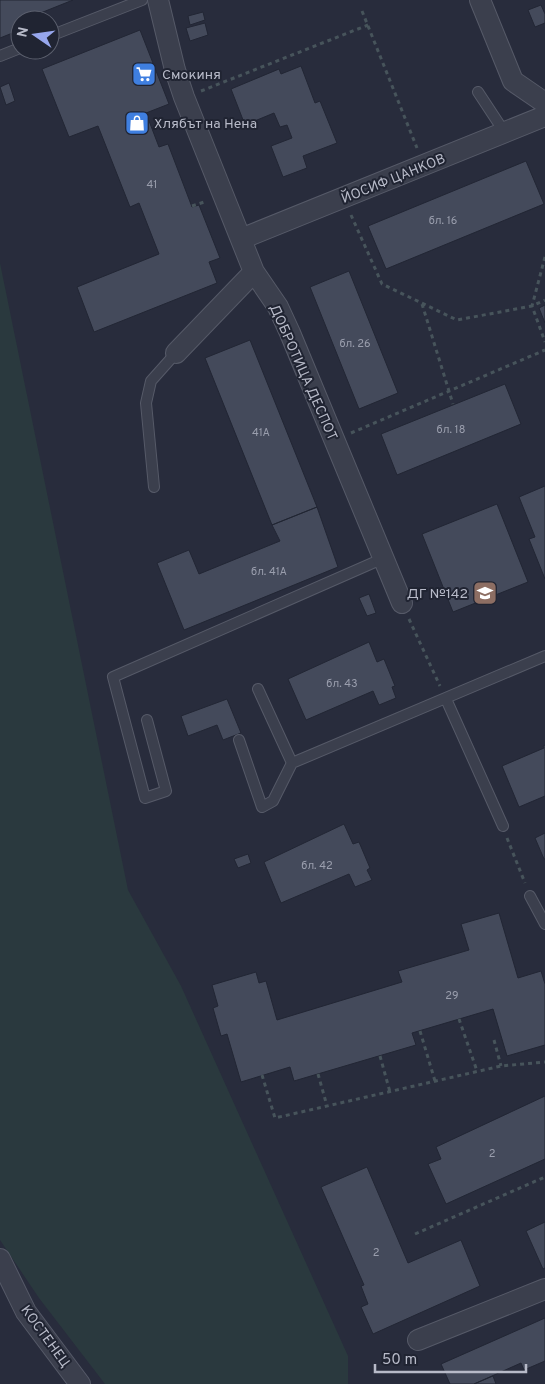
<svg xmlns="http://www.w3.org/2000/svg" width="545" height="1384" viewBox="0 0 545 1384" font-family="Overpass,sans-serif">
	<rect width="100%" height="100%" fill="#282c3c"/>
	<!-- green -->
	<path fill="#2a393e" d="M 0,263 L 128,890 L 181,986 L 348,1356 L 348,1384 L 105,1384 L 39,1298 L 0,1240 Z"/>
	<!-- building -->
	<path fill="#444a5b" stroke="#222634" d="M 0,0 L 73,0 L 33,16 L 35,20 L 20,20 L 20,30 L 0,38 Z
		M 541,5 L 545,14 L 545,23 L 535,27 L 528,10 Z
		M 203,12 L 205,20 L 190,25 L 188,16 Z
		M 205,23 L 208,35 L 190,41 L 186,28 Z
		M 140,30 L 169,104 L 146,113 L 159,147 L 168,144 L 192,207 L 199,205 L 220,258 L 209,262 L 217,283 L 94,332 L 77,287 L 159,254 L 139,203 L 130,207 L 98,126 L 69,137 L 42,69 Z
		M 301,66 L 315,103 L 320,101 L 337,143 L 303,156 L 307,168 L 283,177 L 271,146 L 292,138 L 287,125 L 280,127 L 274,113 L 245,125 L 231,89 L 279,69 L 281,74 Z
		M 9,83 L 15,101 L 6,105 L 0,87 Z
		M 526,161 L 544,204 L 386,269 L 368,226 Z
		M 349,271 L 398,393 L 359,409 L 310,287 Z
		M 545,305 L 545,323 L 539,308 Z
		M 250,340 L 317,507 L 272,525 L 205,358 Z
		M 505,384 L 521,424 L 397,475 L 381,434 Z
		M 545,486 L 545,579 L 529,539 L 535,537 L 519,497 Z
		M 497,504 L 528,582 L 453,612 L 422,534 Z
		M 317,507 L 338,567 L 184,630 L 157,563 L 189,550 L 199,574 L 280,541 L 272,525 Z
		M 369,594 L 376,613 L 367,616 L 359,598 Z
		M 369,642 L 377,662 L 384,659 L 395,686 L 392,687 L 396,698 L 379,705 L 373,691 L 306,720 L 288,679 Z
		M 227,699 L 241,733 L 223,740 L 217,725 L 188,736 L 181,716 Z
		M 545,745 L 545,796 L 519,807 L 502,766 L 544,748 L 543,746 Z
		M 344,824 L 353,844 L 359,842 L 370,868 L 367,870 L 372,880 L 355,887 L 349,874 L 281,903 L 264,862 Z
		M 545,833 L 545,859 L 544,859 L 535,838 Z
		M 248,854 L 251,863 L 238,868 L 234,859 Z
		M 499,913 L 518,978 L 541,971 L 545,984 L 545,1045 L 507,1056 L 493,1009 L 412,1033 L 416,1045 L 294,1081 L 290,1067 L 241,1082 L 227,1034 L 221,1036 L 213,1008 L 218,1006 L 212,985 L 256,972 L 259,983 L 266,981 L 277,1020 L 402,982 L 398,971 L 469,950 L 461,924 Z
		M 545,1096 L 545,1159 L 446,1204 L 428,1164 L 441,1159 L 436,1147 Z
		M 367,1167 L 408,1263 L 461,1240 L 480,1286 L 373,1334 L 361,1307 L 368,1304 L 361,1286 L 364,1285 L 321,1187 Z
		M 545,1222 L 545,1268 L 543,1269 L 526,1231 Z
		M 545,1318 L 545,1361 L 524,1370 L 521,1363 L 474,1384 L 450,1384 L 441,1364 Z
		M 493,1376 L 496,1384 L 474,1384 Z"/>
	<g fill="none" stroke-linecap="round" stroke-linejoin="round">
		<!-- lane casing -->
		<g stroke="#565a68" stroke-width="12">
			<path id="lane" d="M 50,36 L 142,0
				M 0,56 L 20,48
				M 478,92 L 505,133
				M 154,487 L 146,403 L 151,381 L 176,353
				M 258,689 L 292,763
				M 446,699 L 503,826
				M 147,720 L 166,791 L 145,798 L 113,677 L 384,558
				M 239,740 L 262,807 L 273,801 L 292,763 L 545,656
				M 530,896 L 545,924"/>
		</g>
		<!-- street casing -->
		<g stroke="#565a68" stroke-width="22">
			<path id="street" d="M 158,0 L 175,70 L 184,97 L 254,272 L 278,307 L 290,333 L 402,603
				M 480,0 L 513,81 L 545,103
				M 241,239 L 545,116
				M 176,353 L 254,272
				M 0,1259 L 26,1312 L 80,1384
				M 418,1340 L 545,1289"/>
		</g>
		<!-- path -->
		<path stroke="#47545b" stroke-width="3" stroke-dasharray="4 4" stroke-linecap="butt" d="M 362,11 L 417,148
			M 201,91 L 368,25
			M 192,206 L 204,202
			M 351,215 L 382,284 L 457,320 L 532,306 L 545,300
			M 545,257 L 532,306 L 545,342
			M 422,304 L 453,404
			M 351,433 L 545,350
			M 409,619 L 440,686
			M 507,838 L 525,883
			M 459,1019 L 477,1071
			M 420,1031 L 435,1081
			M 494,1040 L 501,1066
			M 380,1056 L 390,1092
			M 318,1074 L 327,1106
			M 262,1075 L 275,1118 L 501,1066 L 545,1062
			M 415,1234 L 545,1177"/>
		<!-- lane -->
		<use href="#lane" stroke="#3b3f4d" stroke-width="10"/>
		<!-- street -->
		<use href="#street" stroke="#3b3f4d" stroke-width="20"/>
	</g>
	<!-- icons -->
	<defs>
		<g id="supermarket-square" transform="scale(1.25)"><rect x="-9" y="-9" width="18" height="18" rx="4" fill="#3f7fe0" stroke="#202432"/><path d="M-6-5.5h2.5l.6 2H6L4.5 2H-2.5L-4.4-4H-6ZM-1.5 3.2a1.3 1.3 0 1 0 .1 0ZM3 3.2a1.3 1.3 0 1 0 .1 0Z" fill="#fff"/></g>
		<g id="shop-square" transform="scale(1.25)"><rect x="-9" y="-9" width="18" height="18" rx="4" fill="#3f7fe0" stroke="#202432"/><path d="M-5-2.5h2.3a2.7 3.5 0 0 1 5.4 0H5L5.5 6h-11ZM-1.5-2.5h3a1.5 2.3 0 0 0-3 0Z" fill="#fff"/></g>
		<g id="school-square" transform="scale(1.25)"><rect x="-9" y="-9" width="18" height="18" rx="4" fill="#8d6e63" stroke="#202432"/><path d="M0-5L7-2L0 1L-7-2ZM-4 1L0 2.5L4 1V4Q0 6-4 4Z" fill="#fff"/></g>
	</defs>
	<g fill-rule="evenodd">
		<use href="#supermarket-square" x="144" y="74"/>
		<use href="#shop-square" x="137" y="123"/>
		<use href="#school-square" x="485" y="593"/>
	</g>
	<g text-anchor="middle" stroke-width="4" stroke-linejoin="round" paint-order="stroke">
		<!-- number labels -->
		<g font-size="11" fill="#9a9ead">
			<text x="152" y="188">41</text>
			<text x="443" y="224">бл. 16</text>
			<text x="355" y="347">бл. 26</text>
			<text x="451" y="433">бл. 18</text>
			<text x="261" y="436">41А</text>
			<text x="269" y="575">бл. 41А</text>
			<text x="342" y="687">бл. 43</text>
			<text x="317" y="869">бл. 42</text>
			<text x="452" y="999">29</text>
			<text x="492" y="1157">2</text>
			<text x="376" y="1256">2</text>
		</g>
		<!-- poi labels -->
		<g font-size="14" fill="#b7bac8" stroke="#202432" text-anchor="start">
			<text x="162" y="79">Смокиня</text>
			<text x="154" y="128">Хлябът на Нена</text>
			<text x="468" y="598" text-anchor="end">ДГ №142</text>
		</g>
		<!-- street labels -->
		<g font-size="14" fill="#b7bac8" stroke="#202432">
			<text transform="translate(393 178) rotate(-22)" y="5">ЙОСИФ ЦАНКОВ</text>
			<text transform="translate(304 372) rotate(66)" y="5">ДОБРОТИЦА ДЕСПОТ</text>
			<text transform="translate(46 1336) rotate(54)" y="5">КОСТЕНЕЦ</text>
		</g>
	</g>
	<!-- north arrow -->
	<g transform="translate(35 35) rotate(283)"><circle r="24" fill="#202432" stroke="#5c606e"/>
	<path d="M0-4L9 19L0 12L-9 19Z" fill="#97a7ed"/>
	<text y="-8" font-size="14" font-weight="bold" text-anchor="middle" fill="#b7bac8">N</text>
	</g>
	<!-- scale -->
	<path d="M375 1364v8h151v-8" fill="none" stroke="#b7bac8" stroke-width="2.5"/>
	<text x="382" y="1364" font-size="15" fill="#b7bac8" stroke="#202432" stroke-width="4" paint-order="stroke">50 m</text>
</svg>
